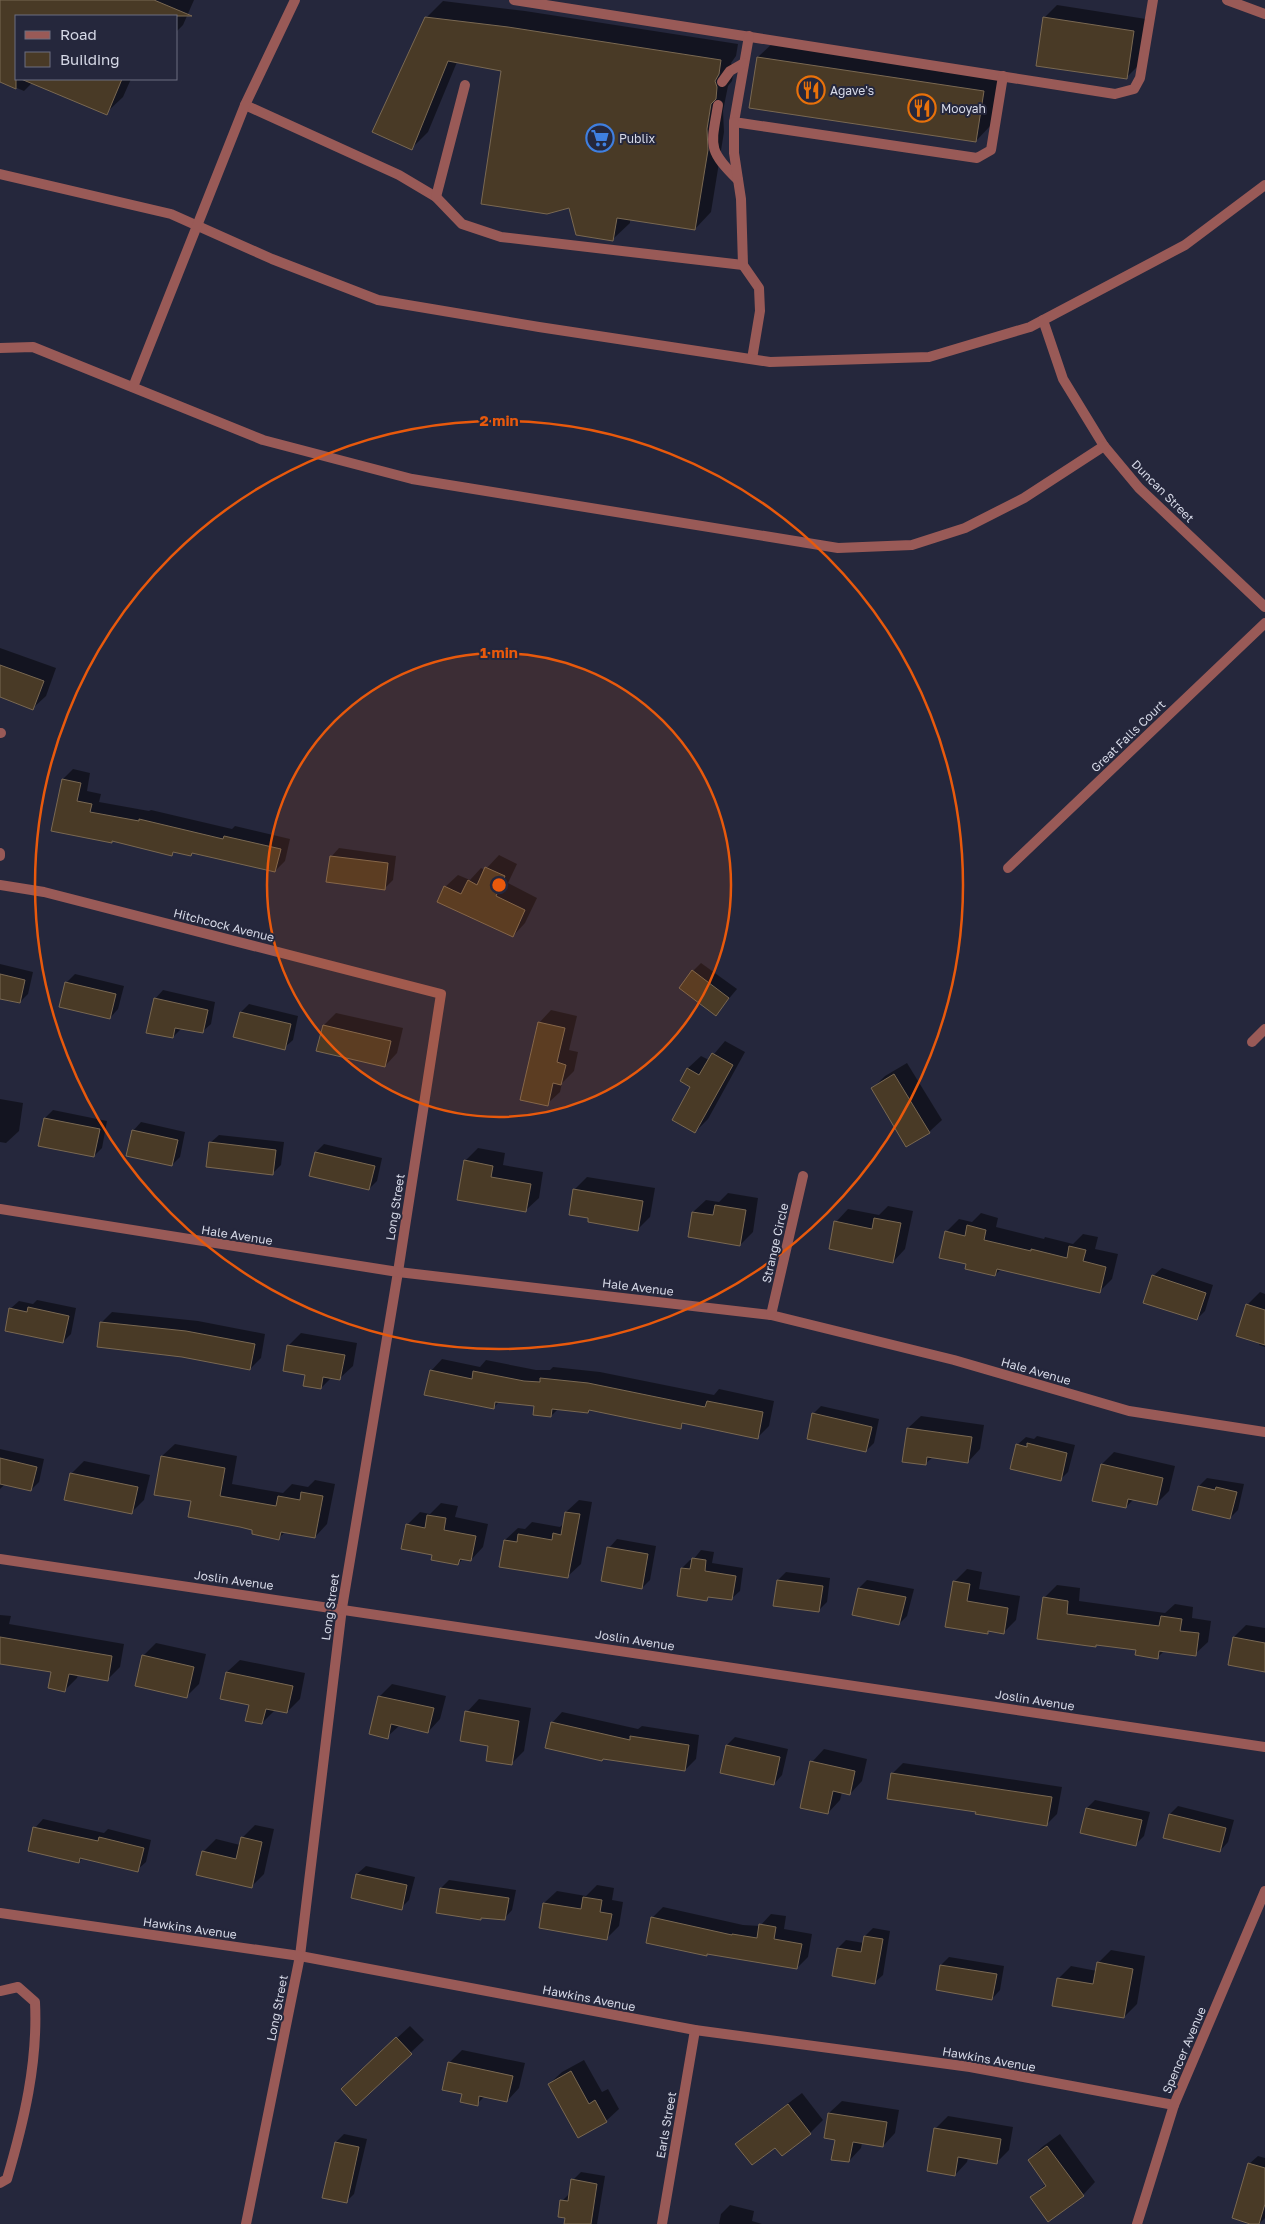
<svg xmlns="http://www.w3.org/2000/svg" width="1265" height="2224" font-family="'Golos Text',sans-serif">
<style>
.shadow{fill:#0007}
.building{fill:#493a26;stroke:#796852}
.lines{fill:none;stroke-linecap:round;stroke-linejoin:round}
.lane{stroke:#995a57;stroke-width:10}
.street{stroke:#995a57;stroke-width:10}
.ring{fill:none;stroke:#e8590c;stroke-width:2.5}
.labels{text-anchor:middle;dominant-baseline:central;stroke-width:4;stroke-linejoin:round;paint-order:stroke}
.poi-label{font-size:12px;fill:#d6d9e7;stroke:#25273c;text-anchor:start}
.street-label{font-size:12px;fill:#d6d9e7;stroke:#25273c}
.centre{fill:#e8590c;stroke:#25273c;stroke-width:2.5}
.ring-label{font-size:15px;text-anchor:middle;font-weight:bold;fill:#e8590c;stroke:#25273c;stroke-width:4;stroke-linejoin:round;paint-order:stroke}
</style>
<rect width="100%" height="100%" fill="#25273c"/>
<g class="shadow">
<polygon points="0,0 194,0 183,25 176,32 176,16 16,16 16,79 131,79 123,97 106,113 32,83 24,91 0,81"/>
<polygon points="443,1 525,11 738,44 736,56 731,63 734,69 732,81 728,86 723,111 724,132 711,212 695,229 630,219 630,223 613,239 570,207 503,70 457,62 428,132 411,149 426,18"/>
<polygon points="1057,5 1146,19 1139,65 1126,78 1044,18"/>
<polygon points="775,41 1000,74 992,124 976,141 758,57"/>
<polygon points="0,648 56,668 46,696 33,708 0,696"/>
<polygon points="73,769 90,773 87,791 101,794 99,802 149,811 151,810 232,829 235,826 290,839 285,861 275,871 193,852 191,855 175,851 172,854 113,840 53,830 63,779"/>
<polygon points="339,848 396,856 393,880 385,888 331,857"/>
<polygon points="499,855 517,864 508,883 537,898 525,923 513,936 445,887 458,875 470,880 481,868 485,870"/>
<polygon points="701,963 737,989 716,1014 693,971"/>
<polygon points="0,964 33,972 28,994 20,1002 0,998"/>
<polygon points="75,974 124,986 118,1009 110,1018 66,983"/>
<polygon points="163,990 215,1002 211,1024 202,1032 181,1029 173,1037 155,999"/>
<polygon points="249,1004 298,1016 293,1040 284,1048 241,1012"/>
<polygon points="551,1010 577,1016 569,1050 578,1052 574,1071 562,1083 560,1092 547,1104 539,1023"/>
<polygon points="336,1013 403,1028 397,1053 385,1066 324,1025"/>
<polygon points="725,1041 745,1052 708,1119 695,1132 692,1087 681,1081 688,1068 701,1056 709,1060"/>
<polygon points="907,1063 942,1120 929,1132 873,1088 885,1076"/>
<polygon points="0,1099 23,1103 19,1131 6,1143 0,1142"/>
<polygon points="53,1110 107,1121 102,1148 94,1156 45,1118"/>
<polygon points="141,1122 185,1132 180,1157 172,1165 133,1131"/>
<polygon points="219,1135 284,1142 281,1165 273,1173 210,1143"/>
<polygon points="324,1144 382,1158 377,1181 369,1189 316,1152"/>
<polygon points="478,1148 505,1153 503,1165 543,1172 539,1198 526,1210 465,1161"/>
<polygon points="587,1177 655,1188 650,1217 638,1229 590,1217 575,1189"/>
<polygon points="728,1193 758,1198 753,1232 740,1245 689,1236 693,1212 706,1200 719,1202"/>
<polygon points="888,1206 913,1211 905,1249 893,1262 836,1222 848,1209 879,1215"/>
<polygon points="981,1213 998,1218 996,1227 1044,1239 1045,1237 1073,1244 1083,1234 1098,1237 1095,1249 1118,1254 1112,1279 1099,1292 1001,1269 995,1275 968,1263 946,1232 959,1219 972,1222"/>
<polygon points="1162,1268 1213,1285 1205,1311 1197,1319 1153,1276"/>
<polygon points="1260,1292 1265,1294 1265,1347 1259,1345 1260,1342 1247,1305"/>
<polygon points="37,1300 76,1308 71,1334 63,1342 10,1309 19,1301 33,1304"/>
<polygon points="112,1312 198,1321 265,1334 261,1358 250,1369 101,1323"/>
<polygon points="301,1333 357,1343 353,1366 340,1378 332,1377 321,1388 307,1374 288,1346"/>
<polygon points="442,1359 480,1367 486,1360 536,1370 550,1370 553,1367 600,1372 714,1395 719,1389 774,1401 769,1426 757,1438 685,1422 680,1428 591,1409 588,1412 558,1409 551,1416 535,1405 500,1401 493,1408 431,1371"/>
<polygon points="821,1406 879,1419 874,1443 866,1451 813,1414"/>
<polygon points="921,1416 984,1425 980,1449 968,1462 933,1457 925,1464 908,1428"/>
<polygon points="1037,1436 1075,1445 1068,1472 1060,1480 1017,1445 1026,1437 1034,1439"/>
<polygon points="175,1444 237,1456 232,1484 283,1493 292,1484 308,1487 315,1480 335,1484 327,1524 315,1537 286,1531 279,1538 254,1529 193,1500 155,1494 162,1456"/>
<polygon points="0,1449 44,1459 39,1482 31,1490 5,1484 0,1489"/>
<polygon points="1114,1452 1175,1466 1169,1491 1156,1504 1134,1499 1126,1507 1102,1464"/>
<polygon points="84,1461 150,1475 144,1500 132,1512 71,1474"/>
<polygon points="1207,1478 1244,1484 1238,1510 1230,1518 1194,1509 1199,1486"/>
<polygon points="579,1500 592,1502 581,1564 568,1576 505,1540 518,1528 525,1529 532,1522 560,1527 564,1523 566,1512"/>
<polygon points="441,1503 458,1506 455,1517 488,1524 483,1547 471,1560 463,1559 458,1564 433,1554 407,1525 420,1512 430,1514"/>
<polygon points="617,1539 656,1546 650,1580 642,1588 609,1548"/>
<polygon points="701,1550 714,1552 712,1563 743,1568 740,1591 731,1599 710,1596 707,1599 682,1568 690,1560 693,1560"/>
<polygon points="967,1569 982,1572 979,1589 1020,1596 1016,1620 1004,1632 990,1630 987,1633 954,1582"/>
<polygon points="786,1572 830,1578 827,1602 819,1610 778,1580"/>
<polygon points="867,1580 914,1589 907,1616 899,1624 859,1588"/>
<polygon points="1057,1585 1080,1588 1079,1601 1165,1613 1175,1604 1193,1607 1192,1618 1211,1621 1208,1642 1195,1654 1165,1650 1158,1657 1137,1649 1098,1644 1096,1646 1044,1598"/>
<polygon points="0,1615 11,1616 9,1624 124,1644 120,1667 107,1680 78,1674 77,1678 65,1690 52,1671 0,1663"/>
<polygon points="1246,1625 1265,1628 1265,1671 1234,1637"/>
<polygon points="156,1643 206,1654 199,1684 187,1696 143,1656"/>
<polygon points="240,1660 305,1673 300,1699 287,1712 275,1710 262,1723 227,1672"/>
<polygon points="392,1684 446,1696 440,1719 428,1732 400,1725 387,1737 371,1733 380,1696"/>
<polygon points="479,1699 531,1708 524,1751 511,1764 490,1745 467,1712"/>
<polygon points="562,1712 638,1729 642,1726 699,1735 696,1759 685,1770 552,1723"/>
<polygon points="735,1737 788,1749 782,1775 774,1784 727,1745"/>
<polygon points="824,1749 867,1759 862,1781 850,1794 842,1792 840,1800 828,1813 812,1762"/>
<polygon points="903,1763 1062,1787 1057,1814 1046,1825 977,1811 892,1774"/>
<polygon points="1095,1800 1150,1812 1144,1836 1136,1844 1081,1832 1087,1808"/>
<polygon points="1178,1806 1234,1820 1228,1842 1220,1851 1170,1814"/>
<polygon points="43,1819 104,1833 108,1829 151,1840 146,1862 137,1870 83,1858 79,1862 35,1828"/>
<polygon points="255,1825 274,1829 264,1874 252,1886 203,1852 216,1839 240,1845 242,1838"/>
<polygon points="366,1866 415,1877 409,1900 401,1908 357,1874"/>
<polygon points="449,1880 516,1890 512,1910 504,1919 483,1917 481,1919 441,1888"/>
<polygon points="597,1885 614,1888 612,1900 623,1902 619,1926 607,1938 544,1903 557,1891 586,1896"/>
<polygon points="663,1907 743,1925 760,1926 771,1914 786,1916 784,1929 812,1934 808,1957 797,1968 709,1953 706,1955 652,1918"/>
<polygon points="873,1928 890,1931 883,1975 874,1983 838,1948 846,1940 864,1943 865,1936"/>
<polygon points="1111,1950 1145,1956 1137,2004 1124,2017 1058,1979 1071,1966 1097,1971 1098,1963"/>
<polygon points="949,1957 1004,1966 1000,1990 992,1999 941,1965"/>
<polygon points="410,2026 424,2040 356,2104 355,2077"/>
<polygon points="462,2050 525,2063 519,2088 507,2101 485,2096 477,2104 464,2093 449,2063"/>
<polygon points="584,2060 602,2092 608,2089 619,2109 606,2121 549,2084 562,2072"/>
<polygon points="802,2093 823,2120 810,2133 782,2154 776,2146 737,2144 750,2132"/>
<polygon points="842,2101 899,2110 895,2133 883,2146 862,2143 861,2148 849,2161 836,2139 829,2113"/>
<polygon points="948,2116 1013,2127 1009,2150 997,2162 968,2158 967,2162 955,2175 935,2129"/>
<polygon points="344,2134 367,2139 354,2194 346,2202 336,2142"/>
<polygon points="1060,2134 1095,2182 1083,2195 1032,2197 1046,2184 1029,2160 1042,2147"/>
<polygon points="1258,2156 1265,2158 1265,2218 1259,2224 1255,2224 1249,2164"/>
<polygon points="581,2172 605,2176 597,2224 565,2224 566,2217 562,2201 571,2192 573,2180"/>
<polygon points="730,2205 754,2211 752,2221 762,2224 719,2224 721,2214"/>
</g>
<g class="building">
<polygon points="0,0 154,0 192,16 16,16 16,89 0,82"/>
<polygon points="425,17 508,27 721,60 719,74 715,81 717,87 716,99 711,104 707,129 708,150 695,230 617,218 613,241 576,235 569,208 547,214 481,204 501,71 448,61 412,150 372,132"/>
<polygon points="1043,17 1134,31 1127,79 1036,66"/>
<polygon points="757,57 984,91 976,142 749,108"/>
<polygon points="21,79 122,79 107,115"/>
<polygon points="0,665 44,681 33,710 0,697"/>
<polygon points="62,779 81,783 77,801 92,804 90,812 139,821 139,819 223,839 224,836 281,849 275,872 192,853 191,856 173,852 172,856 112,841 112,843 51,831"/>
<polygon points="330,856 388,863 385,890 326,882"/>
<polygon points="485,867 505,876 496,896 525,910 513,937 437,902 444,886 461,894 468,880 477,885"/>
<polygon points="692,970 729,998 716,1016 679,988"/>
<polygon points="0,974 25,980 20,1003 0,999"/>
<polygon points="65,982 116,994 110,1019 59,1007"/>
<polygon points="154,998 208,1010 203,1033 175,1028 173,1038 146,1033"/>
<polygon points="240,1012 291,1024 285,1050 233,1037"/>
<polygon points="538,1022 565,1028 557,1062 566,1065 561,1085 553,1083 548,1106 520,1100"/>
<polygon points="323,1025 391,1041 385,1067 316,1051"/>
<polygon points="712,1053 733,1065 695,1133 672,1120 690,1087 680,1081 687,1068 699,1075"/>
<polygon points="894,1074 930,1133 906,1147 871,1088"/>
<polygon points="44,1118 100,1129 94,1157 38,1146"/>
<polygon points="132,1130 178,1140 172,1166 126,1156"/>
<polygon points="209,1142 276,1150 273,1175 206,1167"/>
<polygon points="315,1152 375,1166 369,1190 309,1176"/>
<polygon points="464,1160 493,1166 491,1177 531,1184 526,1212 457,1200"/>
<polygon points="573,1189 643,1201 638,1231 588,1222 588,1218 569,1215"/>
<polygon points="715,1205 746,1210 740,1246 688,1237 692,1212 713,1215"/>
<polygon points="874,1218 901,1223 893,1263 829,1249 834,1221 872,1229"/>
<polygon points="967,1225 986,1230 984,1240 1031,1251 1031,1249 1067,1258 1069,1246 1086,1250 1083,1261 1106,1267 1100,1293 997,1269 995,1276 965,1269 966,1264 939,1258 945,1231 965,1236"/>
<polygon points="1152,1275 1206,1293 1197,1320 1143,1303"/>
<polygon points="1246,1304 1265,1310 1265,1345 1236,1336"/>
<polygon points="28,1307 69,1316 63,1343 5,1331 9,1308 27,1312"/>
<polygon points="100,1322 186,1331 255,1344 250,1370 182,1357 97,1347"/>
<polygon points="287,1345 345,1355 340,1380 323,1377 321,1389 303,1386 305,1375 283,1371"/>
<polygon points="430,1370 472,1379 473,1371 524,1381 540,1382 540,1378 588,1383 705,1407 707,1401 763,1412 758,1439 682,1423 681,1429 589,1410 588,1413 552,1409 551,1417 533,1415 534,1406 495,1402 494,1409 424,1395"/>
<polygon points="812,1413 872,1427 866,1452 807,1439"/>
<polygon points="907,1428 972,1437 968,1463 927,1457 926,1465 902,1462"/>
<polygon points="1027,1443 1067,1453 1061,1481 1010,1469 1016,1444 1027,1447"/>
<polygon points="161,1456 225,1468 220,1496 276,1506 278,1496 300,1500 301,1492 323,1496 315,1538 281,1532 279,1540 252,1534 252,1530 240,1527 188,1517 191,1501 154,1495"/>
<polygon points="0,1458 37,1467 31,1491 0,1484"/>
<polygon points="1101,1464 1163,1478 1157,1505 1128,1499 1126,1508 1092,1501"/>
<polygon points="70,1473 138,1487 132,1514 64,1500"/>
<polygon points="1198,1486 1215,1490 1216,1487 1237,1492 1230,1519 1192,1510"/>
<polygon points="565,1512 580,1514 568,1578 499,1567 504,1540 517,1542 518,1534 552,1540 553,1533 561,1535"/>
<polygon points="427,1515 446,1518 444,1530 476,1536 471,1561 460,1559 458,1565 431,1560 432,1555 401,1549 406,1524 425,1528"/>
<polygon points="607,1547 648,1554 642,1589 601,1581"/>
<polygon points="692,1558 706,1560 705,1571 736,1576 732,1600 708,1597 707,1601 677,1596 681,1568 690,1569"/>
<polygon points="777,1580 823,1586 819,1612 773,1606"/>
<polygon points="953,1581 970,1584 967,1601 1008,1608 1004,1634 988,1631 988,1634 945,1627"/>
<polygon points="858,1588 906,1597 899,1625 852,1615"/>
<polygon points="1043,1597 1068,1601 1067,1614 1159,1626 1161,1616 1182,1619 1180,1631 1199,1633 1196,1656 1159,1651 1158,1659 1135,1655 1136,1650 1096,1645 1096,1647 1037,1639"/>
<polygon points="0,1637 112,1656 108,1681 69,1674 65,1692 48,1688 51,1672 0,1664"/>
<polygon points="1233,1637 1265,1643 1265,1672 1228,1665"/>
<polygon points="142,1655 194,1667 187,1698 135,1686"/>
<polygon points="226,1672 293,1686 287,1713 266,1709 262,1724 245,1721 249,1705 220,1699"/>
<polygon points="378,1696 434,1708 428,1733 391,1724 388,1739 369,1734"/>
<polygon points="465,1711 519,1721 512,1765 486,1761 488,1746 460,1741"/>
<polygon points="551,1722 630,1740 630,1736 689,1745 685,1771 603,1759 602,1761 545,1748"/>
<polygon points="726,1745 780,1757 774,1785 720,1773"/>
<polygon points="810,1761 855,1771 850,1795 833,1791 828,1814 800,1808"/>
<polygon points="891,1773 1052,1797 1047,1826 975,1814 976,1812 887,1799"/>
<polygon points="1086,1808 1142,1820 1136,1846 1080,1833"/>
<polygon points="1169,1814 1226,1828 1220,1852 1163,1838"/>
<polygon points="33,1827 98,1841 99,1837 144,1848 138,1872 80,1858 79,1863 28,1851"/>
<polygon points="241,1837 262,1842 252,1888 196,1875 202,1851 236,1859"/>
<polygon points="356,1874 407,1885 402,1910 351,1898"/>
<polygon points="440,1888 509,1898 505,1920 481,1918 481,1920 436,1913"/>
<polygon points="583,1897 602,1900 600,1912 612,1914 607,1940 539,1928 543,1903 581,1909"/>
<polygon points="651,1917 732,1935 732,1934 757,1938 759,1924 776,1927 774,1939 802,1944 797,1969 707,1954 707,1956 646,1943"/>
<polygon points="864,1936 883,1939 875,1984 832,1976 837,1948 861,1952"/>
<polygon points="1097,1962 1133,1969 1124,2018 1052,2006 1057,1978 1093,1984"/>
<polygon points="940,1965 997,1974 992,2000 936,1990"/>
<polygon points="396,2037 412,2054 356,2106 341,2089"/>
<polygon points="448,2062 513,2076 507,2102 479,2096 478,2106 460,2102 462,2094 442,2090"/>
<polygon points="571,2071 589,2104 595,2100 607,2122 578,2138 548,2084"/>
<polygon points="788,2104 811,2134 782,2156 775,2148 752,2165 735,2144"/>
<polygon points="828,2113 887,2122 883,2147 853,2142 849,2162 831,2160 835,2140 824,2138"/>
<polygon points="934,2128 1001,2139 997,2164 958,2157 955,2176 927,2171"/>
<polygon points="335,2142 359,2147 347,2203 322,2198"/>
<polygon points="1047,2146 1084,2196 1048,2222 1030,2197 1046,2186 1028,2160"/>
<polygon points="1248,2163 1265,2168 1265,2204 1259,2224 1250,2224 1232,2218"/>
<polygon points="571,2179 597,2184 591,2224 564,2224 565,2218 558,2217 560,2200 568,2201"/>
</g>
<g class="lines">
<g class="lane">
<polyline points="514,0 1115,94 1134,89 1140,78 1153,0"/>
<polyline points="749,36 734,122 977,158 991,150 1003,76"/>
<polyline points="722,82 730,71 744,63"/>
<polyline points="245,105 399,175 436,197 462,224 501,237 743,265"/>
<path d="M718 105C711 147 707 149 738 180"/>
<polyline points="734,122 734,153 741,199 743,265 759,288 760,311 752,359"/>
<polyline points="436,197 465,85"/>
<polyline points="0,733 1,733"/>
<polyline points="0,853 0,856"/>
<path d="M0 1991 18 1987 35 2002C38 2063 24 2121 7 2179L0 2183"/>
</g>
<g class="street">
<polyline points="1227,0 1265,14"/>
<polyline points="0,174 171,214 272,259 378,300 539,327 770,362 929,357 1030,327 1185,245 1265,185"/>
<polyline points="1043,320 1063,379 1104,446 1139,488 1265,607"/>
<polyline points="0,348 33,347 263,440 412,479 838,548 912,545 965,528 1024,498 1104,446"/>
<polyline points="133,387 245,105 295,0"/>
<polyline points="1008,868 1265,623"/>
<polyline points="0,885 44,892 441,994 398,1272 342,1608 300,1956 246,2224"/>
<polyline points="1252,1042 1265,1029"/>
<polyline points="0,1209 398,1272 771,1315 954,1360 1129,1411 1265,1432"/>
<polyline points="771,1315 803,1176"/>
<polyline points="0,1559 1265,1747"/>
<polyline points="0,1913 300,1956 695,2030 970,2067 1174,2105"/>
<polyline points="662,2224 695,2030"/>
<polyline points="1137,2224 1174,2105 1265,1891"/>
</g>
</g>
<circle cx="499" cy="885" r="232" fill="#e8590c" fill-opacity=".12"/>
<g class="ring">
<circle cx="499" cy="885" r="232"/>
<circle cx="499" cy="885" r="464"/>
</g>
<defs>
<g id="restaurant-ring" transform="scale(1.4375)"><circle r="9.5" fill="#25273c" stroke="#e8710a" stroke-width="1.5"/><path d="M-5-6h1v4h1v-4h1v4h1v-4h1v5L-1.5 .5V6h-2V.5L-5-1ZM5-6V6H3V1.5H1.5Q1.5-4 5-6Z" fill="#e8710a"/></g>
<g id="supermarket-ring" transform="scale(1.4375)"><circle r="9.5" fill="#25273c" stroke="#3f7fe0" stroke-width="1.5"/><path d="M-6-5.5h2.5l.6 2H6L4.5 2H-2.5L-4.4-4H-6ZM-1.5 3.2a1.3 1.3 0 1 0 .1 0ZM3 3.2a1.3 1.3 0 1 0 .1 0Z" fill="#3f7fe0"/></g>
</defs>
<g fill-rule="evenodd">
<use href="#restaurant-ring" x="811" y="90"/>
<use href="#restaurant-ring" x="922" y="108"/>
<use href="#supermarket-ring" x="600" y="138"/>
</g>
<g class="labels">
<g class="poi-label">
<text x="830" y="90">Agave's</text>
<text x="941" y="108">Mooyah</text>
<text x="619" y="138">Publix</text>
</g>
<g class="street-label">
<text transform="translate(1163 491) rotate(45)">Duncan Street</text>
<text transform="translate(1128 736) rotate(-44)">Great Falls Court</text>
<text transform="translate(224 925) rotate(14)">Hitchcock Avenue</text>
<text transform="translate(395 1207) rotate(-81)">Long Street</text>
<text transform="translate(237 1235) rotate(9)">Hale Avenue</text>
<text transform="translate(775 1243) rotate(-77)">Strange Circle</text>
<text transform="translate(638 1287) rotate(7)">Hale Avenue</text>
<text transform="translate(1036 1371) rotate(16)">Hale Avenue</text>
<text transform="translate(234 1580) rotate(8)">Joslin Avenue</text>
<text transform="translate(330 1607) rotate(-82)">Long Street</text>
<text transform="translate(635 1640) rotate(9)">Joslin Avenue</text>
<text transform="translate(1035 1700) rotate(9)">Joslin Avenue</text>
<text transform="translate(190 1928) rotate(8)">Hawkins Avenue</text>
<text transform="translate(589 1998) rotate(11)">Hawkins Avenue</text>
<text transform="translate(277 2008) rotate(-79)">Long Street</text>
<text transform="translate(1184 2050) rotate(-67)">Spencer Avenue</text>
<text transform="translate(989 2059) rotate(10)">Hawkins Avenue</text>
<text transform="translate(666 2125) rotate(-80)">Earls Street</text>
</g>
</g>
<circle cx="499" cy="885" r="8" class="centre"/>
<g class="ring-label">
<text x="499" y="426">2 min</text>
<text x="499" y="658">1 min</text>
</g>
<rect x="15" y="15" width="162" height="65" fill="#25273c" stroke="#6c6e80"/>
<rect x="25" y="31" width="25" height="8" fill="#995a57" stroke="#6c6e80"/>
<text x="60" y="40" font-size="15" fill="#d6d9e7">Road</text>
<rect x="25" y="52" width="25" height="15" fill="#493a26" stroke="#6c6e80"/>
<text x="60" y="65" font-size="15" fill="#d6d9e7">Building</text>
</svg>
